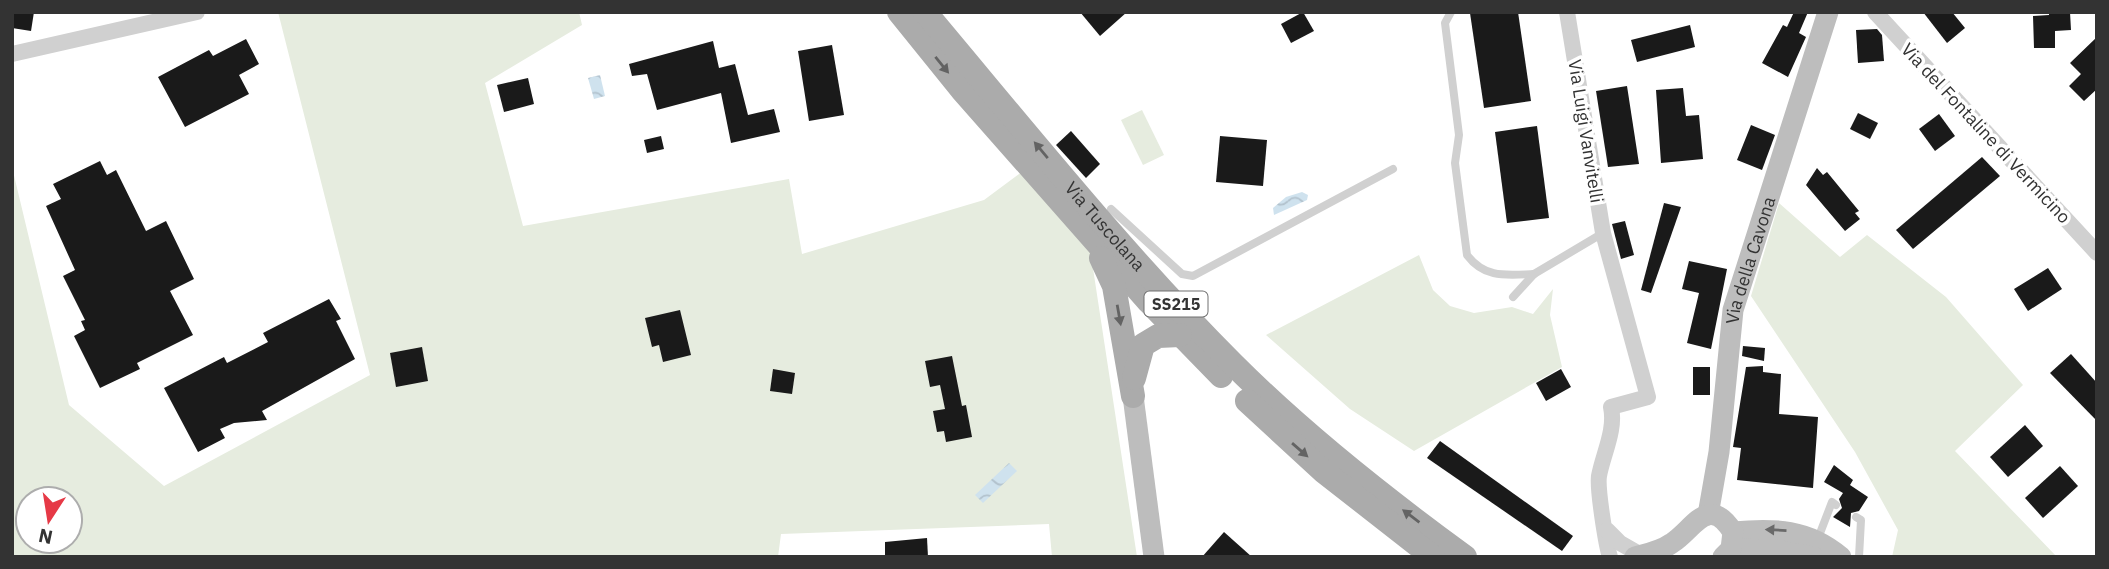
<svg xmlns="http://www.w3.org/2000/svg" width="2109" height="569" font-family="'IBM Plex Sans',sans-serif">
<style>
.grass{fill:#e6ecdf;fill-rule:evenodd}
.water{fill:url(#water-waves)}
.building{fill:#1a1a1a}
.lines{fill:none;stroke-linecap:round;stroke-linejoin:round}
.lane{stroke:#d0d0d0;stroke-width:8}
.street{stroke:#d0d0d0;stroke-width:16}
.secondary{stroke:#bdbdbd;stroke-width:21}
.primary{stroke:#ababab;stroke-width:24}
.oneway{fill:#636363}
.oneway2{fill:#6a6a6a}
.labels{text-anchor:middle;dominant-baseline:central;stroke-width:7;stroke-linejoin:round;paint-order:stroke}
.shield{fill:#fff;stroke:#707070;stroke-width:2}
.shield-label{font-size:16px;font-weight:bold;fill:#333}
.street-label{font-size:18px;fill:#333;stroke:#fff}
</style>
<defs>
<pattern id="water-waves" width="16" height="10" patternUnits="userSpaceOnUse" patternTransform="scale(1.75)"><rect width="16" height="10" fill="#cfe2ee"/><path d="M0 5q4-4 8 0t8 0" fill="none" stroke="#b2c2cd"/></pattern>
</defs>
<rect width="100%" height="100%" fill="#fff"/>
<g class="grass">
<path d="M278 12H579L582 25 485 83 523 226 789 179 802 254 984 200 1030 166 1087 229 1137 557H1052L1049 524 781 534 778 557H12V167L69 405 164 486 370 375ZM28 499H70V541H28Z"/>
<polygon points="1142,110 1164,155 1143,165 1121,120"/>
<polygon points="1779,203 1840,257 1867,235 1946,297 2023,385 1955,451 2057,557 1892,557 1898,530 1855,452 1751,296"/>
<polygon points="1419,255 1433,290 1450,306 1474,313 1512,307 1533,314 1553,289 1550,315 1562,367 1414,451 1350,409 1266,335"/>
</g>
<g class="water">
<polygon points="600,75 605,96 594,99 588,78"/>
<polygon points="1302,192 1308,195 1307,200 1274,215 1273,208 1286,197"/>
<polygon points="1009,463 1017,471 983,503 975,495"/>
</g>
<g class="building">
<polygon points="12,12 34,12 31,31 12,28"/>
<polygon points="1080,12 1127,12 1100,36"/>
<polygon points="1303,12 1314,31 1291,43 1281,24"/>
<polygon points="1518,12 1531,101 1484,108 1470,13"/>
<polygon points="1794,12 1808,12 1799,33 1806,37 1788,77 1762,63 1783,25 1787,27"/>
<polygon points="1923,12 1952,12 1965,28 1947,43"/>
<polygon points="2049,12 2070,12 2071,30 2055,31 2055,48 2034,48 2033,16 2049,15"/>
<polygon points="1690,25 1695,47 1637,62 1631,40"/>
<polygon points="1877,29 1882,35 1884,61 1858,63 1856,30"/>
<polygon points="2097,37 2097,89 2084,101 2069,86 2081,74 2070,63"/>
<polygon points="246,39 259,64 239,75 249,94 185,127 158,77 209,50 213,56"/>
<polygon points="713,41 719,68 735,64 748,115 774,109 780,132 731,143 721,93 657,110 647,74 632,76 629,64"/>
<polygon points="832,45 844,115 809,121 798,51"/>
<polygon points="528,78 534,104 504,112 497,85"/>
<polygon points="1627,86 1639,164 1608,167 1596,91"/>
<polygon points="1683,88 1686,116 1699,115 1703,159 1661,163 1656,90"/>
<polygon points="1858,113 1878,123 1870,139 1850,129"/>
<polygon points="1939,114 1955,136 1935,151 1919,129"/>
<polygon points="1751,125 1775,135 1762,170 1737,160"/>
<polygon points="1537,126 1549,218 1507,223 1495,132"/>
<polygon points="1071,131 1100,164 1086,178 1056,145"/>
<polygon points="661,136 664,149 647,153 644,140"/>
<polygon points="1220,136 1267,140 1263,186 1216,182"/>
<polygon points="1982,157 2000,176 1913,249 1896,230"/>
<polygon points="100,161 107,175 116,170 146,231 166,221 194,279 170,291 193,335 137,363 140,369 100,388 74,336 85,330 81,321 85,320 63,276 75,270 46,206 61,199 53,184"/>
<polygon points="1817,168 1823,175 1827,172 1859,211 1855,213 1860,219 1845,231 1806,185"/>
<polygon points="1664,203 1681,207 1651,293 1641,290"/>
<polygon points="1625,221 1634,255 1621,259 1612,224"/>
<polygon points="1689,261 1727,269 1711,349 1687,343 1699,293 1682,289"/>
<polygon points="2048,268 2062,289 2028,311 2014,289"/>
<polygon points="329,299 341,319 336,321 355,359 262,411 267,420 234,423 220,429 225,438 198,452 164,388 224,357 227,363 268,342 263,333"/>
<polygon points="680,310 691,355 663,362 659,345 652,347 645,318"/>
<polygon points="1743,346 1765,348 1764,361 1742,356"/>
<polygon points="422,347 428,381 396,387 390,353"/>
<polygon points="2071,354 2097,383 2097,421 2050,373"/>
<polygon points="952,356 962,406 966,405 972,437 946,442 944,431 937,432 933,411 945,409 940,385 930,387 925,361"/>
<polygon points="1763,366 1763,372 1781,374 1779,414 1818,417 1813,488 1737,480 1741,448 1733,447 1746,367"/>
<rect x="1693" y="367" width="17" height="28"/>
<polygon points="773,369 795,373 792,394 770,391"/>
<polygon points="1561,369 1571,387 1546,401 1536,383"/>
<polygon points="2025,425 2043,446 2008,477 1990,457"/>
<polygon points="1440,441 1573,536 1562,551 1427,458"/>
<polygon points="1834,465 1853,480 1850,485 1868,497 1859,511 1851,513 1850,527 1833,517 1842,508 1839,499 1843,493 1824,482"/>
<polygon points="2060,466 2078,486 2043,518 2025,498"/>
<polygon points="1224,532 1252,557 1202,557"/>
<polygon points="927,538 928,557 885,557 885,542"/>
</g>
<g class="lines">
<g class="lane">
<path d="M1451 12 1445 23 1459 135 1455 163 1467 255C1485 279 1507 275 1534 274"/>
<polyline points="1111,209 1182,274 1193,276 1393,169"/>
<polyline points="1513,297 1534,274 1603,233"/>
<polyline points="1856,517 1861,520 1859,557"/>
<polyline points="1817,541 1832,502 1836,505"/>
</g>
<g class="street">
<path d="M1567 12 1603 233 1648 397 1611 407C1616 430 1603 454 1599 476 1597 488 1606 545 1610 557"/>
<polyline points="1875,12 2097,253"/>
<polyline points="12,54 197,12"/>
<polyline points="1607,530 1620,543 1641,555"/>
</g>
<g class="secondary">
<polyline points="1133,396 1154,557"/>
<path id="s1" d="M1708 515 1719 452 1733 310 1828 12"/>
<path d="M1733 532C1774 528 1808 529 1841 557"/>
<polyline points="1731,549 1776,550 1814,557"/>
<path d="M1635 557C1647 554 1661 551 1672 543 1694 529 1708 493 1733 532L1731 549 1723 557"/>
</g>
<g class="primary">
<polyline points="899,12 962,90 1149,302 1221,376"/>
<path id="s2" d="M925 12C1025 131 1123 254 1233 364 1304 435 1384 498 1465 557"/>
<polyline points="1101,258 1114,286 1133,396"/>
<polyline points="1134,378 1143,345 1158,336 1180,335"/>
<polyline points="1247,401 1323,471 1433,557"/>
</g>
</g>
<defs><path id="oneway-solid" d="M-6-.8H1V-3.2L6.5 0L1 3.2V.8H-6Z" transform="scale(1.75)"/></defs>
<g class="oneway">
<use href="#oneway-solid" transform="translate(942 65) rotate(51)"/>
<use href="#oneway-solid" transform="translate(1041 150) rotate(-130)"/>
<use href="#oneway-solid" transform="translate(1119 315) rotate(80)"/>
<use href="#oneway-solid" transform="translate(1300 450) rotate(41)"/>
<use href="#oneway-solid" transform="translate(1411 516) rotate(-143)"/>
</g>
<use class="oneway2" href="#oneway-solid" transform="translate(1776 530) rotate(-177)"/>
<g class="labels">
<rect class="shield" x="1144.5" y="291.5" width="63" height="25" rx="5"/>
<g class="shield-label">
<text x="1176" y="304">SS215</text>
</g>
<g class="street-label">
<text transform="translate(1586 131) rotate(81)">Via Luigi Vanvitelli</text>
<text transform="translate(1986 133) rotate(47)">Via del Fontaline di Vermicino</text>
<text stroke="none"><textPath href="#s2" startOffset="280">Via Tuscolana</textPath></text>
<text stroke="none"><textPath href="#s1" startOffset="259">Via della Cavona</textPath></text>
</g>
</g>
<rect width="2109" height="569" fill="none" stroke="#333333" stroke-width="28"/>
<g transform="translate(49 520) rotate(192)"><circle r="33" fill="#ffffff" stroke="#adadad" stroke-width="2"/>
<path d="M0-5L12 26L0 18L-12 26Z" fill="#e63946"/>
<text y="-10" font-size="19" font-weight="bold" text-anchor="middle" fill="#333333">N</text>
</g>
</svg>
